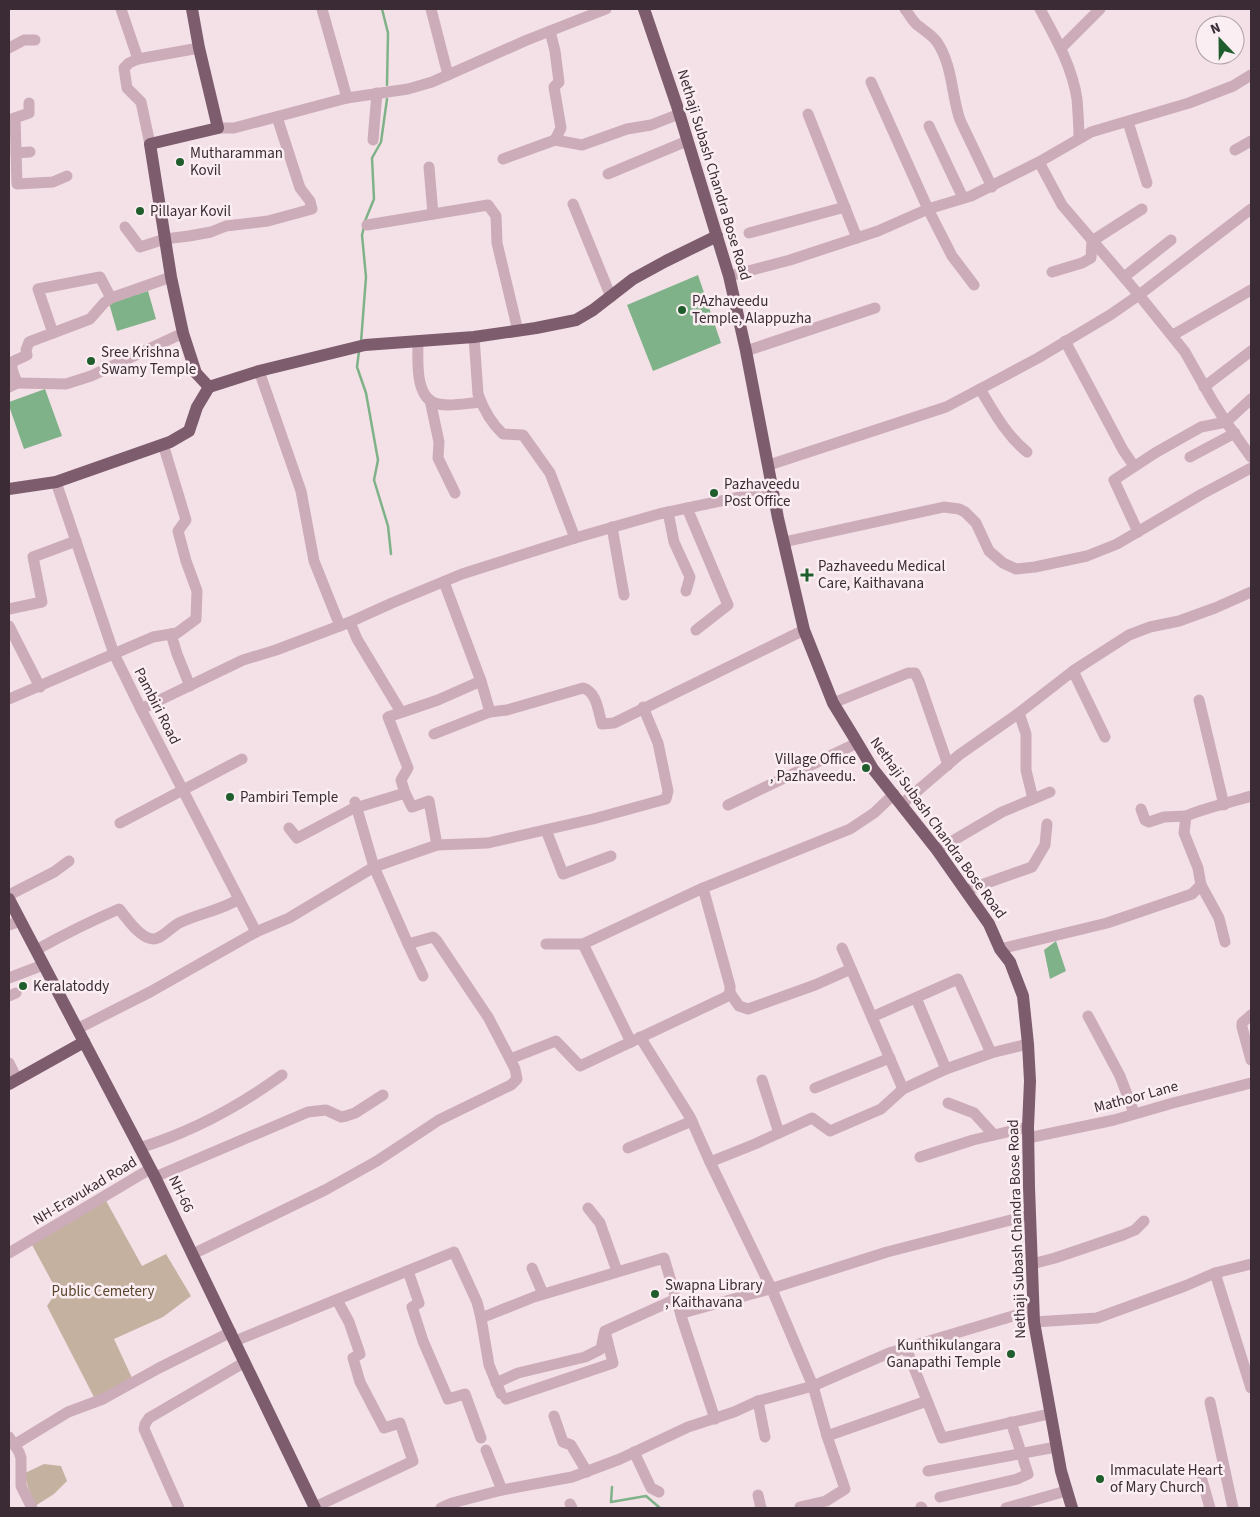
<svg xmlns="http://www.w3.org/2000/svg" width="1260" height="1517" font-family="'Source Sans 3',sans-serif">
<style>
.green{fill:#c4b1a0}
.water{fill:#7fb288}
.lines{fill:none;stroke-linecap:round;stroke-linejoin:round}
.stream{stroke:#7fb288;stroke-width:2.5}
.minor{stroke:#cdacb9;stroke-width:11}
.major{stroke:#7d5c6d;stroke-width:12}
.poi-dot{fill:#1f5e2c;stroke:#fbeef2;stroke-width:2}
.labels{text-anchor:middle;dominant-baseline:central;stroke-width:5;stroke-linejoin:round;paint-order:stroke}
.poi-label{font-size:15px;fill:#3b2b34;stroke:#fbeef2;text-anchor:start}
.street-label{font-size:15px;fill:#3b2b34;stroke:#fbeef2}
.park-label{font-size:15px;fill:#5a442e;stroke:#fbeef2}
</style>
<rect width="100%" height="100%" fill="#f4e1e7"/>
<g class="green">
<polygon points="105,1199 142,1266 166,1254 191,1296 163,1317 114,1339 133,1380 95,1399 47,1306 57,1291 31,1243"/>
<polygon points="44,1464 61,1466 67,1481 54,1494 35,1506 27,1484 25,1473"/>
</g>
<g class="water">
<polygon points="698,275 721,343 653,371 627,305"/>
<polygon points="148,291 156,319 117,331 109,303"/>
<polygon points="45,389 62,436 24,449 9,406 9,402"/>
<polygon points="1056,941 1066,971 1050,979 1044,950"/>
</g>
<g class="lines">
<g class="stream">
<polyline points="382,9 388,33 387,85"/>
<polyline points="365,221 374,199 372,158 381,142 387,99"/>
<polyline points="361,342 366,277 362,235 364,227"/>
<polyline points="359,351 357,367 366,393 378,460 374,480 388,526 391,554"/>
<polyline points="612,1487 611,1502 646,1496 660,1508"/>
</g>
<g class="minor">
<polyline points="121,9 138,59 129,63 124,68 127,88 141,102 150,144"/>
<polyline points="322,9 347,98"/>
<polyline points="431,9 448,75"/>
<path d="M905 9C910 15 913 23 920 27 926 32 932 35 937 42 953 66 951 94 960 120L992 187"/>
<path d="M1040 9C1055 37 1072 66 1077 99 1078 112 1079 125 1079 138"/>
<polyline points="550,31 555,51 559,82 554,87 561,128 555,140"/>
<polyline points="9,48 24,40 35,40"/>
<polyline points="1061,48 1100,9"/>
<polyline points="138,59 199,48"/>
<polyline points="871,82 928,209 952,256 974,285"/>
<polyline points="808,114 857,238"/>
<polyline points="15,118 17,184 53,182 67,176"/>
<polyline points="9,120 29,113 29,103"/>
<polyline points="1128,122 1147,183"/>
<polyline points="929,126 963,198"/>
<polyline points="218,128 234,128 347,98 408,89 432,82 527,40 606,9"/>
<polyline points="373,140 377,93"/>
<polyline points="1235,150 1251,141"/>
<polyline points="16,153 30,152"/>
<polyline points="503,159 555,140 582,145 627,129 651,125 679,114"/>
<polyline points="1039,162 1062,205 1139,295 1185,352 1212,400 1226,422 1251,457"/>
<polyline points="429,167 433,214"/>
<polyline points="608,174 687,141"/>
<polyline points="573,204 611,297"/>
<polyline points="367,225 488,205 496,216 497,243 518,331"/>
<polyline points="125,227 140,247 165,239 189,236 211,232 226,226 268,221 312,209 310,201 300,188 277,117"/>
<polyline points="749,233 845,207"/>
<polyline points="1052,272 1082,263 1091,258 1092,241 1142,209"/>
<polyline points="729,276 790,260 878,231 928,209 971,196 1039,162 1091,132 1189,103 1233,86 1251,75"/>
<polyline points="1124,277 1171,240"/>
<polyline points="53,333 38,289 100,277 111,298"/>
<polyline points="1173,335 1251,290"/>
<path d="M474 337 478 394C483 408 491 423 503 434L523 435 550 473 575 538"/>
<path d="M418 341C418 359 414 399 438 404 451 407 467 403 481 402"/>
<polyline points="1065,341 1123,450 1134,466"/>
<polyline points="746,351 875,308"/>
<polyline points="259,371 301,491 314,561 340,626"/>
<polyline points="17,383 66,384 91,376 183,333"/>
<polyline points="9,387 17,383 12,369 12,362 27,355 26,350 29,342 90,319 104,303 111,298 171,277"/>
<polyline points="1204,387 1251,351"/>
<path d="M980 389C994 412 1006 435 1027 452"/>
<polyline points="430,400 439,442 438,458 455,493"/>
<polyline points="1190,457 1235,433"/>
<polyline points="769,465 946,407 980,389 1038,358 1110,315 1139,295 1251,209"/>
<polyline points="56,482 114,654 141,709 256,932"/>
<polyline points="687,508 728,605 696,630"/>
<polyline points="668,512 674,542 690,577 686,591"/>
<polyline points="612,527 624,595"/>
<polyline points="1138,532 1114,480 1155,453 1201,427 1226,422 1251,399"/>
<polyline points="784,542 944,507 959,509 965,512 976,523 989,551 1003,563 1016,569 1035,567 1087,556 1117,544 1202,494 1251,468"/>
<polyline points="9,609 42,602 33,557 76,541"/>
<polyline points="350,622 357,639 401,712"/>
<polyline points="9,626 40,687"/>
<polyline points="171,634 177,654 190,686"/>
<polyline points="1073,671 1105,737"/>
<polyline points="481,681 490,712"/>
<polyline points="9,699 153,637 177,633 196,619 197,591 186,561 178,531 186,520 163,444"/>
<polyline points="1199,700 1224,805"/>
<polyline points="833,703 908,673 915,673 919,681 948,765"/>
<polyline points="141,709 243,660 276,650 350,622 392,603 462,574 575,538 659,514 773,490"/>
<polyline points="1019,713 1026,734 1026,770 1033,799"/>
<path d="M434 734 490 712 507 710 583 688C597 692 598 711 602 724L614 723 804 630"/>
<polyline points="405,793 412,807 429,801 437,845"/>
<polyline points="355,802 374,867 408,944 433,937 437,941 488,1017 510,1059"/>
<polyline points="902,804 959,755 1019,713 1073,671 1129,635 1150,627 1179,621 1215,608 1251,592"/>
<polyline points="728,805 857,743"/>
<polyline points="1141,809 1145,820 1149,822 1164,817 1186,816"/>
<polyline points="120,823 242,759"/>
<polyline points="289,828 297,838 352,809 405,793 401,780 408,768 388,717 438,700 481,681 444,582"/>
<polyline points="546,830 563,874 611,856"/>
<polyline points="937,850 1002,812 1050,792"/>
<polyline points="1201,885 1219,918 1225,942"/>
<polyline points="967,890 1032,867 1045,845 1047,824"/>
<polyline points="9,895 54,872 69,861"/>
<polyline points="9,925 20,921"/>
<polyline points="408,944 423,976"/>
<polyline points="546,944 583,944 703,888"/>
<polyline points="583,944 631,1042"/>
<polyline points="842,948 903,1089"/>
<path d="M1000 949 1107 923 1192 894 1201 885 1198 868 1184 833 1186 816C1207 807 1229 803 1251 796"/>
<path d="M36 950C63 935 91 921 119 909 127 918 139 938 153 939 162 939 171 927 179 923 199 913 220 911 239 899"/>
<polyline points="9,978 43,965"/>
<polyline points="730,993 739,1006 748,1009 815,985 851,969"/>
<polyline points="9,996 16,993"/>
<polyline points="916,998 946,1069"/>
<polyline points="1251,1015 1242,1023 1242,1027 1251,1060"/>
<polyline points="1088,1016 1120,1076 1134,1113"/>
<polyline points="872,1017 958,979 991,1053"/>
<polyline points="77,1029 150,992 256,932 289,918 374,867 437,845 488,843 593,819 666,799 668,791 658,743 643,707"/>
<polyline points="640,1037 690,1117 710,1162"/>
<polyline points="1028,1044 991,1053 946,1069 903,1089 881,1109 830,1131 812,1118 755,1144 710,1162 773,1292 813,1386 889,1353 1033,1310"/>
<polyline points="9,1063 17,1079"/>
<polyline points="762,1080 779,1133"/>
<polyline points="815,1088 890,1058"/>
<polyline points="948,1103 974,1113 994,1135"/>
<polyline points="1028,1138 1114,1120 1173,1103 1251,1083"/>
<path d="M139 1148C192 1132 238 1107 282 1075"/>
<polyline points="628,1148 692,1121"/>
<polyline points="920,1157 973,1140 1028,1127"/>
<polyline points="155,1177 308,1112 326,1110 341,1117 346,1116 355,1113 383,1095"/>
<polyline points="588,1208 600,1223 617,1271"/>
<polyline points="9,1253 150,1169"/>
<polyline points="193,1254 325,1190 377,1161 439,1120 511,1085 517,1079 515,1069 510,1059 556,1041 580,1066 726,997 730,993 730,986 703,888 850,829 874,813 894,794"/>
<polyline points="1032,1264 1055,1258 1123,1235 1135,1230 1144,1221"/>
<polyline points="532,1268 543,1294"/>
<polyline points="408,1271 419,1303 412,1307 423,1341 448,1399 465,1394 481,1438"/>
<polyline points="1215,1273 1251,1388"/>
<polyline points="481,1318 489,1365 501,1394"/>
<polyline points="1034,1322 1097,1318 1185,1286 1215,1273 1251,1264"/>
<polyline points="235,1341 454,1252 477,1302 481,1318 534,1297 664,1258 681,1315"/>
<polyline points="906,1348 942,1438 1049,1414"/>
<polyline points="496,1383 518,1373 585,1357 601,1349 604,1334"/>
<polyline points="506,1399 613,1363 605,1331 676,1299"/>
<polyline points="758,1401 765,1437"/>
<polyline points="1210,1402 1233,1508"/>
<polyline points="554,1416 563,1442 571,1445 587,1472"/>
<polyline points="715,1419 682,1319 681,1315 686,1312 770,1289 887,1252 1030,1215"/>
<polyline points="827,1436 927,1401"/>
<polyline points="9,1437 19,1452 21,1458 21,1486 32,1508"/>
<polyline points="14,1445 68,1412 103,1399 159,1368 231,1332"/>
<polyline points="486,1450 502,1490"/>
<polyline points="634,1452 651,1488 659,1492"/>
<polyline points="928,1471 1056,1447"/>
<polyline points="1202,1480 1210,1508"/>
<polyline points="758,1495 761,1508"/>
<polyline points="940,1497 1017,1479 1028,1474 1011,1422"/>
<polyline points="570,1504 572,1508"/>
<polyline points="315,1507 413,1461 400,1423 384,1428 360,1382 353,1358 360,1354 349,1322 337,1300"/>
<polyline points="921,1507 922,1508"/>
<polyline points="179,1508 144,1429 145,1424 149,1418 245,1362"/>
<polyline points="441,1508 452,1503 502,1490 572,1477 620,1459 688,1427 734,1412 758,1401 813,1386 827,1436 845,1489 826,1501 800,1507"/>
<polyline points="1006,1508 1066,1491"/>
</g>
<g class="major">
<polyline points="192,9 199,48 218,128 150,144 171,277 183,333 196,373 209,387"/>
<polyline points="644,9 677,106 729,276 746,351 778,518 804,630 833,703 852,734 873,769 937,850 989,924 1000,949 1010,962 1023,996 1028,1044 1030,1081 1028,1127 1029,1187 1034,1322 1061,1471 1072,1508"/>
<polyline points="209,387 259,371 365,345 474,337 536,328 576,320 593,310 633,279 666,261 717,236"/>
<polyline points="9,489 56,482 170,442 189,431 197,407 209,387"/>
<polyline points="9,899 155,1177 315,1508"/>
<polyline points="9,1084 84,1042"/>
</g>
</g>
<g class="poi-dot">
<circle cx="180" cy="162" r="5"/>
<circle cx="140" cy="211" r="5"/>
<circle cx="682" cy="310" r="5"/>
<circle cx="91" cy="361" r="5"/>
<circle cx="714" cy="493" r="5"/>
<path d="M804.5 567.5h5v5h5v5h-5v5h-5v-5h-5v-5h5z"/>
<circle cx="866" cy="768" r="5"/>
<circle cx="230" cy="797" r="5"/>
<circle cx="23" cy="986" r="5"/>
<circle cx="655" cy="1294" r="5"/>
<circle cx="1011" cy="1354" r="5"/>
<circle cx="1100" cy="1479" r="5"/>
</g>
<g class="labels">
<g class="poi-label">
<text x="190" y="153">Mutharamman<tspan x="190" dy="17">Kovil</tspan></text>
<text x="150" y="211">Pillayar Kovil</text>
<text x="692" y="301">PAzhaveedu<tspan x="692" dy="17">Temple, Alappuzha</tspan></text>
<text x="101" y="352">Sree Krishna<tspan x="101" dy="17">Swamy Temple</tspan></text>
<text x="724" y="484">Pazhaveedu<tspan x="724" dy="17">Post Office</tspan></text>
<text x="818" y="566">Pazhaveedu Medical<tspan x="818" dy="17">Care, Kaithavana</tspan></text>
<text x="856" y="759" text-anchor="end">Village Office<tspan x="856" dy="17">, Pazhaveedu.</tspan></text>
<text x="240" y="797">Pambiri Temple</text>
<text x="33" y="986">Keralatoddy</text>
<text x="665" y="1285">Swapna Library<tspan x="665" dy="17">, Kaithavana</tspan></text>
<text x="1001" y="1345" text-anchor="end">Kunthikulangara<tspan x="1001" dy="17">Ganapathi Temple</tspan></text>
<text x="1110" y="1470">Immaculate Heart<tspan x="1110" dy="17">of Mary Church</tspan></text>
</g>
<g class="street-label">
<text transform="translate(714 175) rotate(73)">Nethaji Subash Chandra Bose Road</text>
<text transform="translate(157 706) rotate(63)">Pambiri Road</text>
<text transform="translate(938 828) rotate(54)">Nethaji Subash Chandra Bose Road</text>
<text transform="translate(1136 1097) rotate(-15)">Mathoor Lane</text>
<text transform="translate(85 1191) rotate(-31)">NH-Eravukad Road</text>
<text transform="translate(181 1194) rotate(64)">NH-66</text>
<text transform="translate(1017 1229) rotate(-92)">Nethaji Subash Chandra Bose Road</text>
</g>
<g class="park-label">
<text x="103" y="1291">Public Cemetery</text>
</g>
</g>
<rect width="1260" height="1517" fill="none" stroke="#3b2b34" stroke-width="20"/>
<g transform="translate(1220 40) rotate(338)"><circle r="24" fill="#fbeef2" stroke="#aea0a6"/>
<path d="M0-4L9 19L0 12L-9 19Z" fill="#1f5e2c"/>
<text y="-8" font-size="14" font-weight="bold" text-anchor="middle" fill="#3b2b34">N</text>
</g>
</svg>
